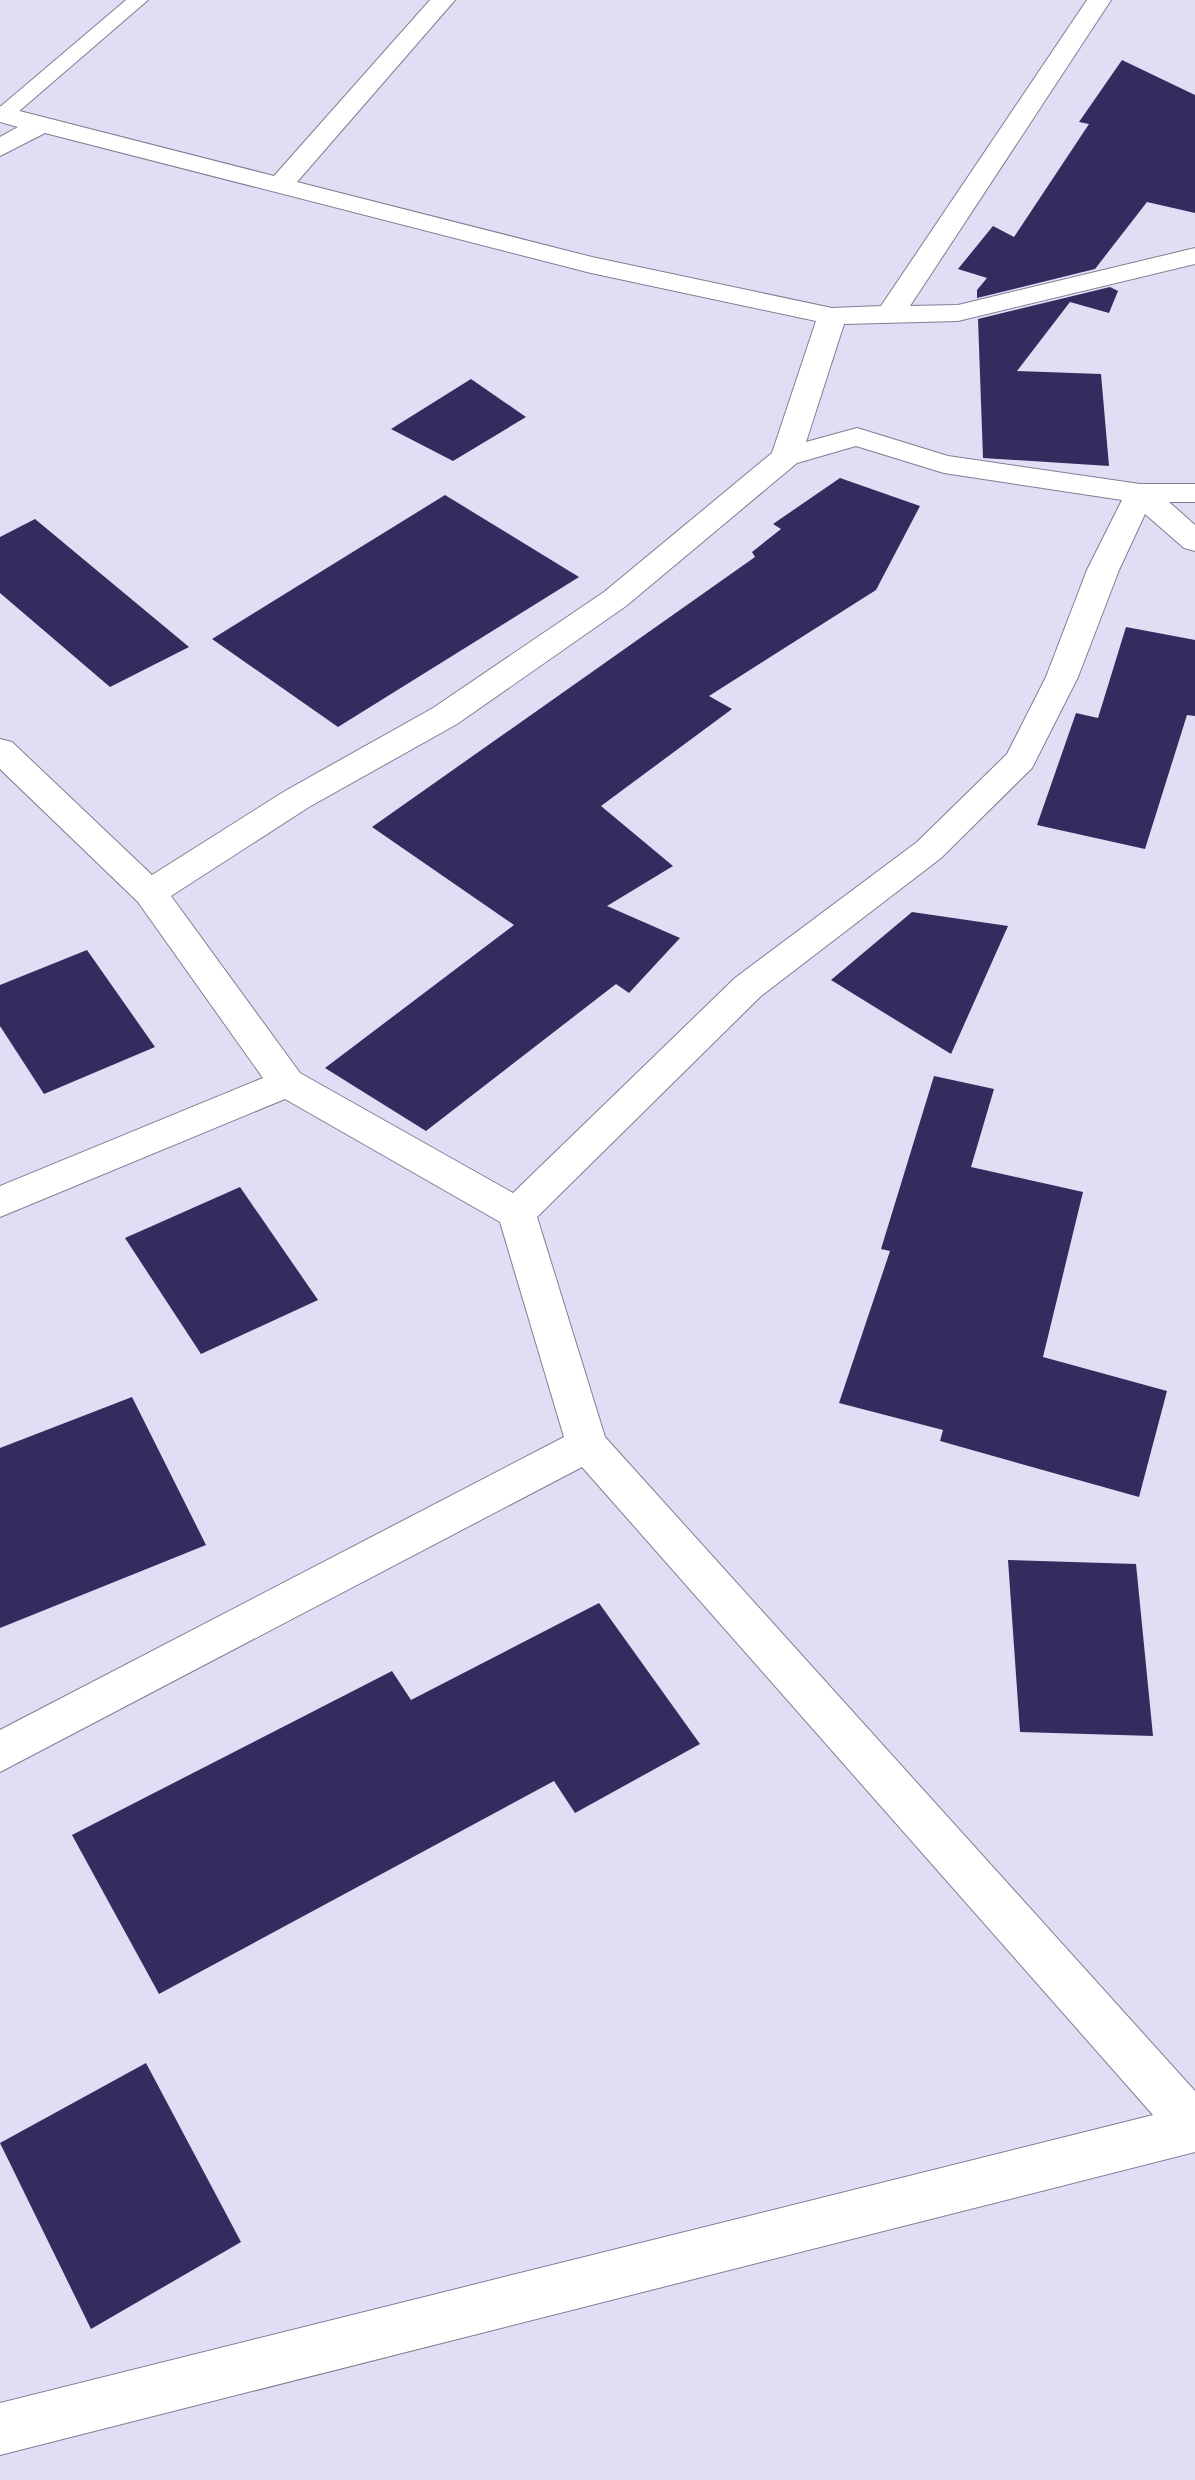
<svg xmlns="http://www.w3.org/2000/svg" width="1195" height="2480" font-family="'Sofia Sans Condensed',sans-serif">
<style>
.building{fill:#352b5f}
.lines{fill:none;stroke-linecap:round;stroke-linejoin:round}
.service-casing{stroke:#807e93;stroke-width:2}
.minor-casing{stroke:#807e93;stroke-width:2}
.service{fill:#fff;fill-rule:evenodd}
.minor{fill:#fff;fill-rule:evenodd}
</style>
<rect width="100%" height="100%" fill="#dfdef5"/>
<g class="building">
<polygon points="1122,60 1195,95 1195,213 1147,202 1095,269 977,298 977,290 987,278 958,269 993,226 1014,237 1089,124 1079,122"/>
<polygon points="1110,287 1118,291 1109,313 1070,302 1017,371 1101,374 1109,466 983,458 978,319"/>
<polygon points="471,379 526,417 453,461 391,429"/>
<polygon points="840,478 920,506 876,590 709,696 732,709 601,806 673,866 607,906 680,938 629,993 616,984 426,1131 325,1068 514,925 372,827 755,557 752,552 781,529 773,524"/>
<polygon points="445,495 579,577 338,727 212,639"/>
<polygon points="35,519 189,647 110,687 0,593 0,537"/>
<polygon points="1126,627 1195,640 1195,716 1187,715 1145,849 1037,825 1076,713 1098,718"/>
<polygon points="912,912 1008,926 951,1054 831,980"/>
<polygon points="87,950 155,1047 44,1094 0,1026 0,985"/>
<polygon points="934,1076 994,1089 971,1167 1083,1192 1043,1357 1167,1391 1139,1497 940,1441 943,1430 839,1403 890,1251 881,1249"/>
<polygon points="240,1187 318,1300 201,1354 125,1238"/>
<polygon points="132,1397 206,1545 0,1628 0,1448"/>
<polygon points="1008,1560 1136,1564 1153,1736 1020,1732"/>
<polygon points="599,1603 700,1744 575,1813 554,1781 159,1994 72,1835 392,1671 411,1700"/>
<polygon points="146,2063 241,2242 91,2329 0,2143"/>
</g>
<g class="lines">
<g class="service-casing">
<polygon id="service" points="126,0 148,0 10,119 0,120 0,107"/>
</g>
<g class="minor-casing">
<path id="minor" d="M430 0H455L297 182 592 257 832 308 881 306 1087 0H1111L910 306 958 305 1195 248V264L958 321 844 324 806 442 857 428 948 456 1140 484H1195V502H1169L1195 525V551L1184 548 1145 514 1119 570 1078 677 1032 768 941 858 761 996 537 1217 605 1437 1195 2091V2152L0 2455V2403L1153 2115 582 1467 0 1772V1730L564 1437 500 1222 285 1099 0 1217V1186L263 1078 138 902 0 769V739L12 742 152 875 285 791 433 708 604 592 772 453 816 321 591 273 45 133 0 156V137L18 127 0 122V106L274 176ZM856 446 944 473 1122 500 1087 570 1046 677 1007 754 917 842 735 978 513 1193 300 1073 171 896 309 807 457 724 626 606 797 463Z"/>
</g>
<use href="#service" class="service"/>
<use href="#minor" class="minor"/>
</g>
</svg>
